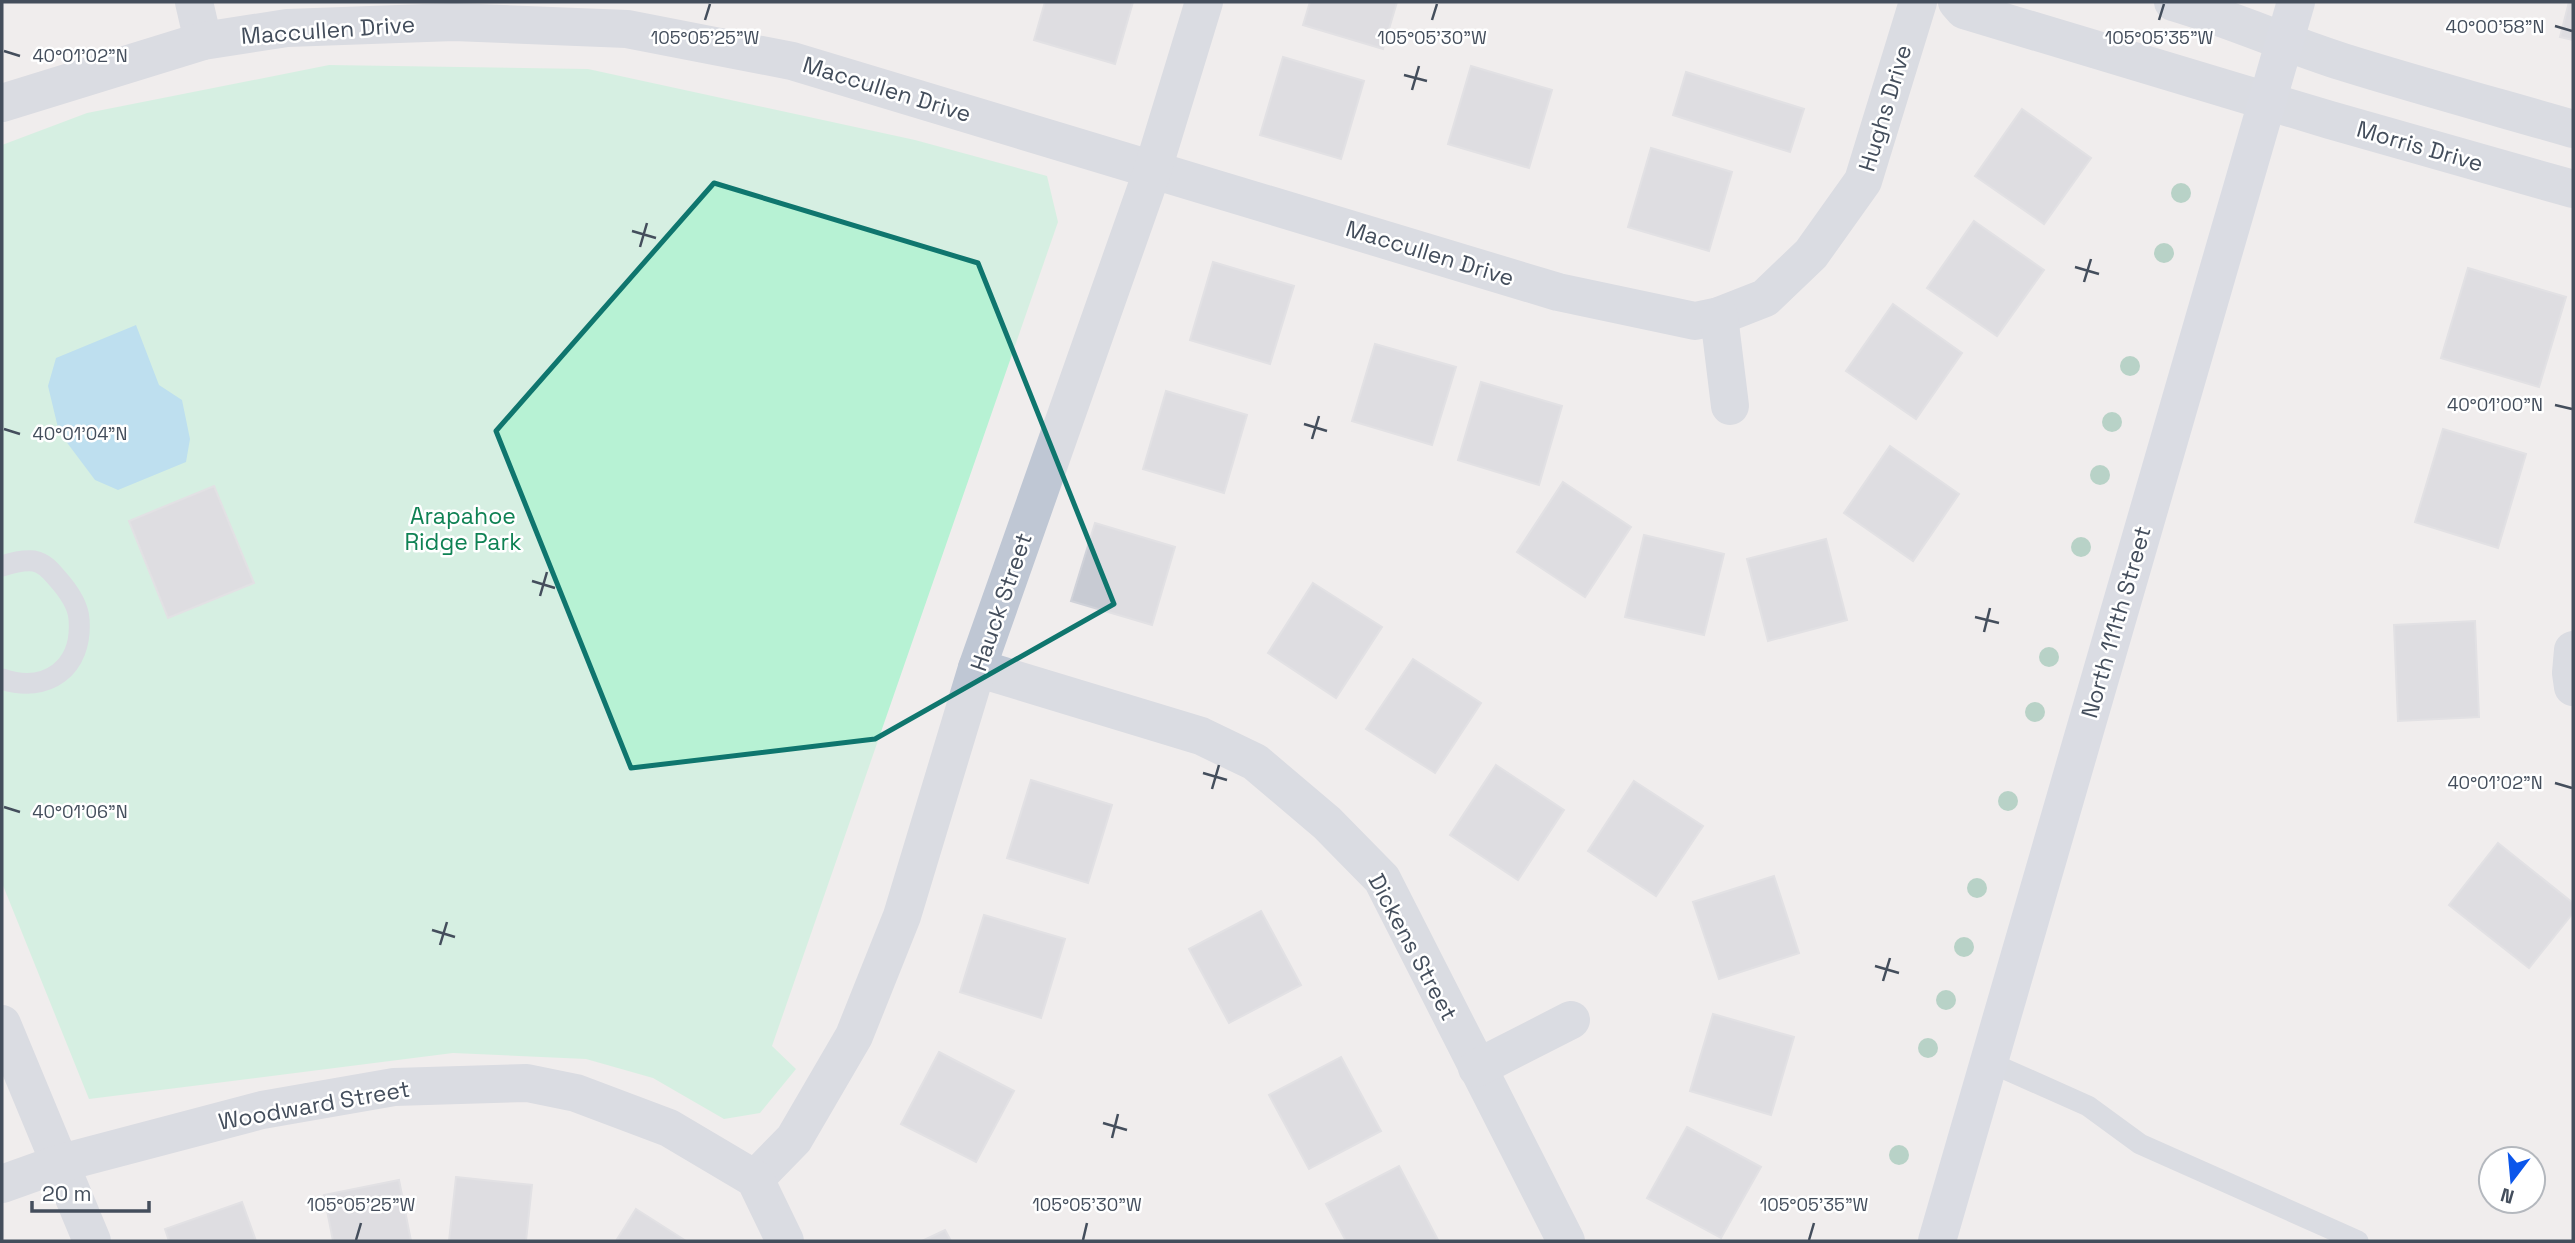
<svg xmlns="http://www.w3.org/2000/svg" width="2575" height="1243" font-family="'Space Grotesk',sans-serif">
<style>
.green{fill:#b7f2d4}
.water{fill:#80cff2}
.building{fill:#c8cbd3;stroke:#d0d2d9;stroke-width:2}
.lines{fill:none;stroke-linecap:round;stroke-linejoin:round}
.lane{stroke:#bfc7d4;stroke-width:21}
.street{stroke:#bfc7d4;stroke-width:38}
.secondary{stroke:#bec8d8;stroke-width:38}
.tree{fill:#74b299}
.marked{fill:none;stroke:#0f766e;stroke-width:5;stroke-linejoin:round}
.ticks{fill:none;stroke:#444e5c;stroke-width:2.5}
.labels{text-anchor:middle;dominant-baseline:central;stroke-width:5;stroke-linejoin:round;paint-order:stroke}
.street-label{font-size:23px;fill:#444e5c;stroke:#fff}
.park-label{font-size:23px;fill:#0f8254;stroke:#fff}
.ticks-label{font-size:18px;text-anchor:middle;fill:#444e5c;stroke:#fff;stroke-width:5;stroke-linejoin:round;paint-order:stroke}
</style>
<rect width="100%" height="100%" fill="#f0eded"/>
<polygon class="green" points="329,65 588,69 915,140 1047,176 1058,222 772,1046 796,1069 760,1113 724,1119 653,1078 586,1059 453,1053 89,1099 2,883 2,145 87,113"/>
<polygon class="water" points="136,325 159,385 182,400 190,439 186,462 118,490 95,480 59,432 48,386 56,358"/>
<g class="building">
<polygon points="1045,2 1133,2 1115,64 1034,40"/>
<polygon points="1310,2 1397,2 1383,49 1303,25"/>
<polygon points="2569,2 2573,2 2573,40 2560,37"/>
<polygon points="1283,57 1364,81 1341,159 1260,135"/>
<polygon points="1471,66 1552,90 1529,168 1448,144"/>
<polygon points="1686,72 1804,109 1790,152 1673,115"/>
<polygon points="2022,109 2091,158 2044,224 1975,176"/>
<polygon points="1651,148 1732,172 1709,251 1628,227"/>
<polygon points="1974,221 2044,270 1997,336 1927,288"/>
<polygon points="1213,262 1294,286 1270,364 1190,340"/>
<polygon points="2468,268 2566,297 2539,387 2441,358"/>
<polygon points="1893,304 1962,353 1916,419 1846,371"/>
<polygon points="1375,344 1456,367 1432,445 1352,421"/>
<polygon points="1481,382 1562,406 1539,485 1458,460"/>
<polygon points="1166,391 1247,415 1224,493 1143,469"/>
<polygon points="2443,429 2526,454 2498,548 2415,522"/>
<polygon points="1890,446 1959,494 1913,561 1844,513"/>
<polygon points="1563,482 1631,527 1585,597 1517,552"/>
<polygon points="214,486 254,583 168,618 129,521"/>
<polygon points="1095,523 1175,547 1152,625 1071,601"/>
<polygon points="1644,535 1724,554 1704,635 1625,617"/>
<polygon points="1826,539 1847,620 1768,641 1747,559"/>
<polygon points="1313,583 1382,627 1336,698 1268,653"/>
<polygon points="2475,621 2479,717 2398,721 2394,625"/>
<polygon points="1413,659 1481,703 1435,773 1366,729"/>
<polygon points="1496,765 1564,810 1518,880 1450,835"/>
<polygon points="1031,780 1112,805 1088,883 1007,858"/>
<polygon points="1634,781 1703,826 1656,896 1588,851"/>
<polygon points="2498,843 2573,903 2573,913 2529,968 2449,905"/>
<polygon points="1774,876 1799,953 1719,979 1693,902"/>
<polygon points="1261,911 1301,985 1229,1023 1189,949"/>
<polygon points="984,915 1065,939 1041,1018 960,992"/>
<polygon points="1713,1014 1794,1037 1771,1115 1690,1091"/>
<polygon points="939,1052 1014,1091 976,1162 901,1124"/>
<polygon points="1341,1057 1381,1131 1309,1169 1269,1095"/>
<polygon points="1687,1127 1761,1167 1721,1238 1647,1198"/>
<polygon points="1399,1166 1438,1240 1346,1241 1326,1204"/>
<polygon points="456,1177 532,1185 526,1241 449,1241"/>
<polygon points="399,1180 411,1241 333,1241 324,1195"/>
<polygon points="242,1202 256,1241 169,1241 165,1229"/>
<polygon points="636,1209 686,1241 616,1241"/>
<polygon points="945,1230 951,1241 922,1241"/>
</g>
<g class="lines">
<g class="lane">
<path d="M2 566C11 563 24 560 34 561 44 563 50 570 56 577 66 588 78 603 79 619 83 668 47 694 2 679"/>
<polyline points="1989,1062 2088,1106 2140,1144 2358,1241"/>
</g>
<g class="street">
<polyline points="194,2 203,41"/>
<polyline points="1957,2 1964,10 2330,120 2573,189"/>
<path d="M2173 2C2231 19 2286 44 2343 62 2420 86 2497 107 2573 129"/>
<polyline points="2,103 203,41 287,28 454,22 627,29 792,61 1558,292 1695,321 1719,316 1765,298 1811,254 1863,181 1918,2"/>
<polyline points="1719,316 1730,406"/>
<polyline points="2573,650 2571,673 2573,687"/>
<polyline points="977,668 1201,736 1255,762 1327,823 1382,879 1566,1241"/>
<polyline points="2,1024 92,1241"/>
<polyline points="1477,1068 1571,1020"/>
<polyline points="755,1179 794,1139 854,1036 902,916 977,668 1153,169 1204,2"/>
<polyline points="2,1184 61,1163 262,1110 394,1087 527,1083 576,1093 669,1128 755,1179 785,1241"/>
</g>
<polyline class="secondary" points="1937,1241 2296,2"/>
</g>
<g class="tree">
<circle cx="2181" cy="193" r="10"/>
<circle cx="2164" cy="253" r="10"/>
<circle cx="2130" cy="366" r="10"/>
<circle cx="2112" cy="422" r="10"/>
<circle cx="2100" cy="475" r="10"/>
<circle cx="2081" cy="547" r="10"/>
<circle cx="2049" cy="657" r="10"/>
<circle cx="2035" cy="712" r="10"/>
<circle cx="2008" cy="801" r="10"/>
<circle cx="1977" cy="888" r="10"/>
<circle cx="1964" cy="947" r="10"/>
<circle cx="1946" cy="1000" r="10"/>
<circle cx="1928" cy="1048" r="10"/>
<circle cx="1899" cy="1155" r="10"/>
</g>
<path d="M0 0H2575V1243H0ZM714 183 978 263 1114 604 875 739 631 768 496 431Z" fill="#f0eded" fill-opacity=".55" fill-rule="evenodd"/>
<path class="marked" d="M714 183 978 263 1114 604 875 739 631 768 496 431Z"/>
<path class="ticks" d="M705 20 710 4M1432 20 1437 4M2159 20 2164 4M2555 26 2572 31M4 51 20 56M1404 75 1427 81M1412 90 1419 66M632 231 656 238M640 247 647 223M2075 267 2099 274M2084 282 2091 259M2555 405 2572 409M1304 424 1327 431M4 429 20 434M1312 439 1319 416M532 581 555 588M540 596 547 572M1975 617 1999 623M1984 632 1990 608M1203 773 1227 780M2555 783 2572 788M1212 789 1219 765M4 807 20 812M432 930 455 937M440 945 447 922M1875 966 1899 973M1883 981 1890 958M1103 1123 1127 1130M1112 1138 1118 1114M356 1240 361 1223M1083 1240 1087 1223M1809 1240 1814 1223"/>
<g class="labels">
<g class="street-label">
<text transform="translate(328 30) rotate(-4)">Maccullen Drive</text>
<text transform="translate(887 89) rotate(17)">Maccullen Drive</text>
<text transform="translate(1885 108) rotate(-73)">Hughs Drive</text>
<text transform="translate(2420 146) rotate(16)">Morris Drive</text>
<text transform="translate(1430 253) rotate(17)">Maccullen Drive</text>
<text transform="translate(1001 602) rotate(-71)">Hauck Street</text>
<text transform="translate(2116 622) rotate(-74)">North 111th Street</text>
<text transform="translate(1413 947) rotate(62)">Dickens Street</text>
<text transform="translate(314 1105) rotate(-10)">Woodward Street</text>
</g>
<g class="park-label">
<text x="463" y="516">Arapahoe<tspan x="463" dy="26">Ridge Park</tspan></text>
</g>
</g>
<g class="ticks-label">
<text x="2495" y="33">40°00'58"N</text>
<text x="705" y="44">105°05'25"W</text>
<text x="1432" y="44">105°05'30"W</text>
<text x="2159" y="44">105°05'35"W</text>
<text x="80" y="62">40°01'02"N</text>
<text x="2495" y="411">40°01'00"N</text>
<text x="80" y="440">40°01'04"N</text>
<text x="2495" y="789">40°01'02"N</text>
<text x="80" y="818">40°01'06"N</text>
<text x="361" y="1211">105°05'25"W</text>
<text x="1087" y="1211">105°05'30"W</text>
<text x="1814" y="1211">105°05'35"W</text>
</g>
<rect width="2575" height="1243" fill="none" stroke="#444e5c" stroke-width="7"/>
<g transform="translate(2512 1180) rotate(196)"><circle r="33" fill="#ffffff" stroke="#b4b8be" stroke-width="2"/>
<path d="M0-5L12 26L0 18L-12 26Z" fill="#0b56eb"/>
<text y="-10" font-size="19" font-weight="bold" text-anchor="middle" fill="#444e5c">N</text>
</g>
<path d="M32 1201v10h117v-10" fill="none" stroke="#444e5c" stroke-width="3.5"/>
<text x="42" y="1201" font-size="21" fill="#444e5c" stroke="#ffffff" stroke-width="5" paint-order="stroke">20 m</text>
</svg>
